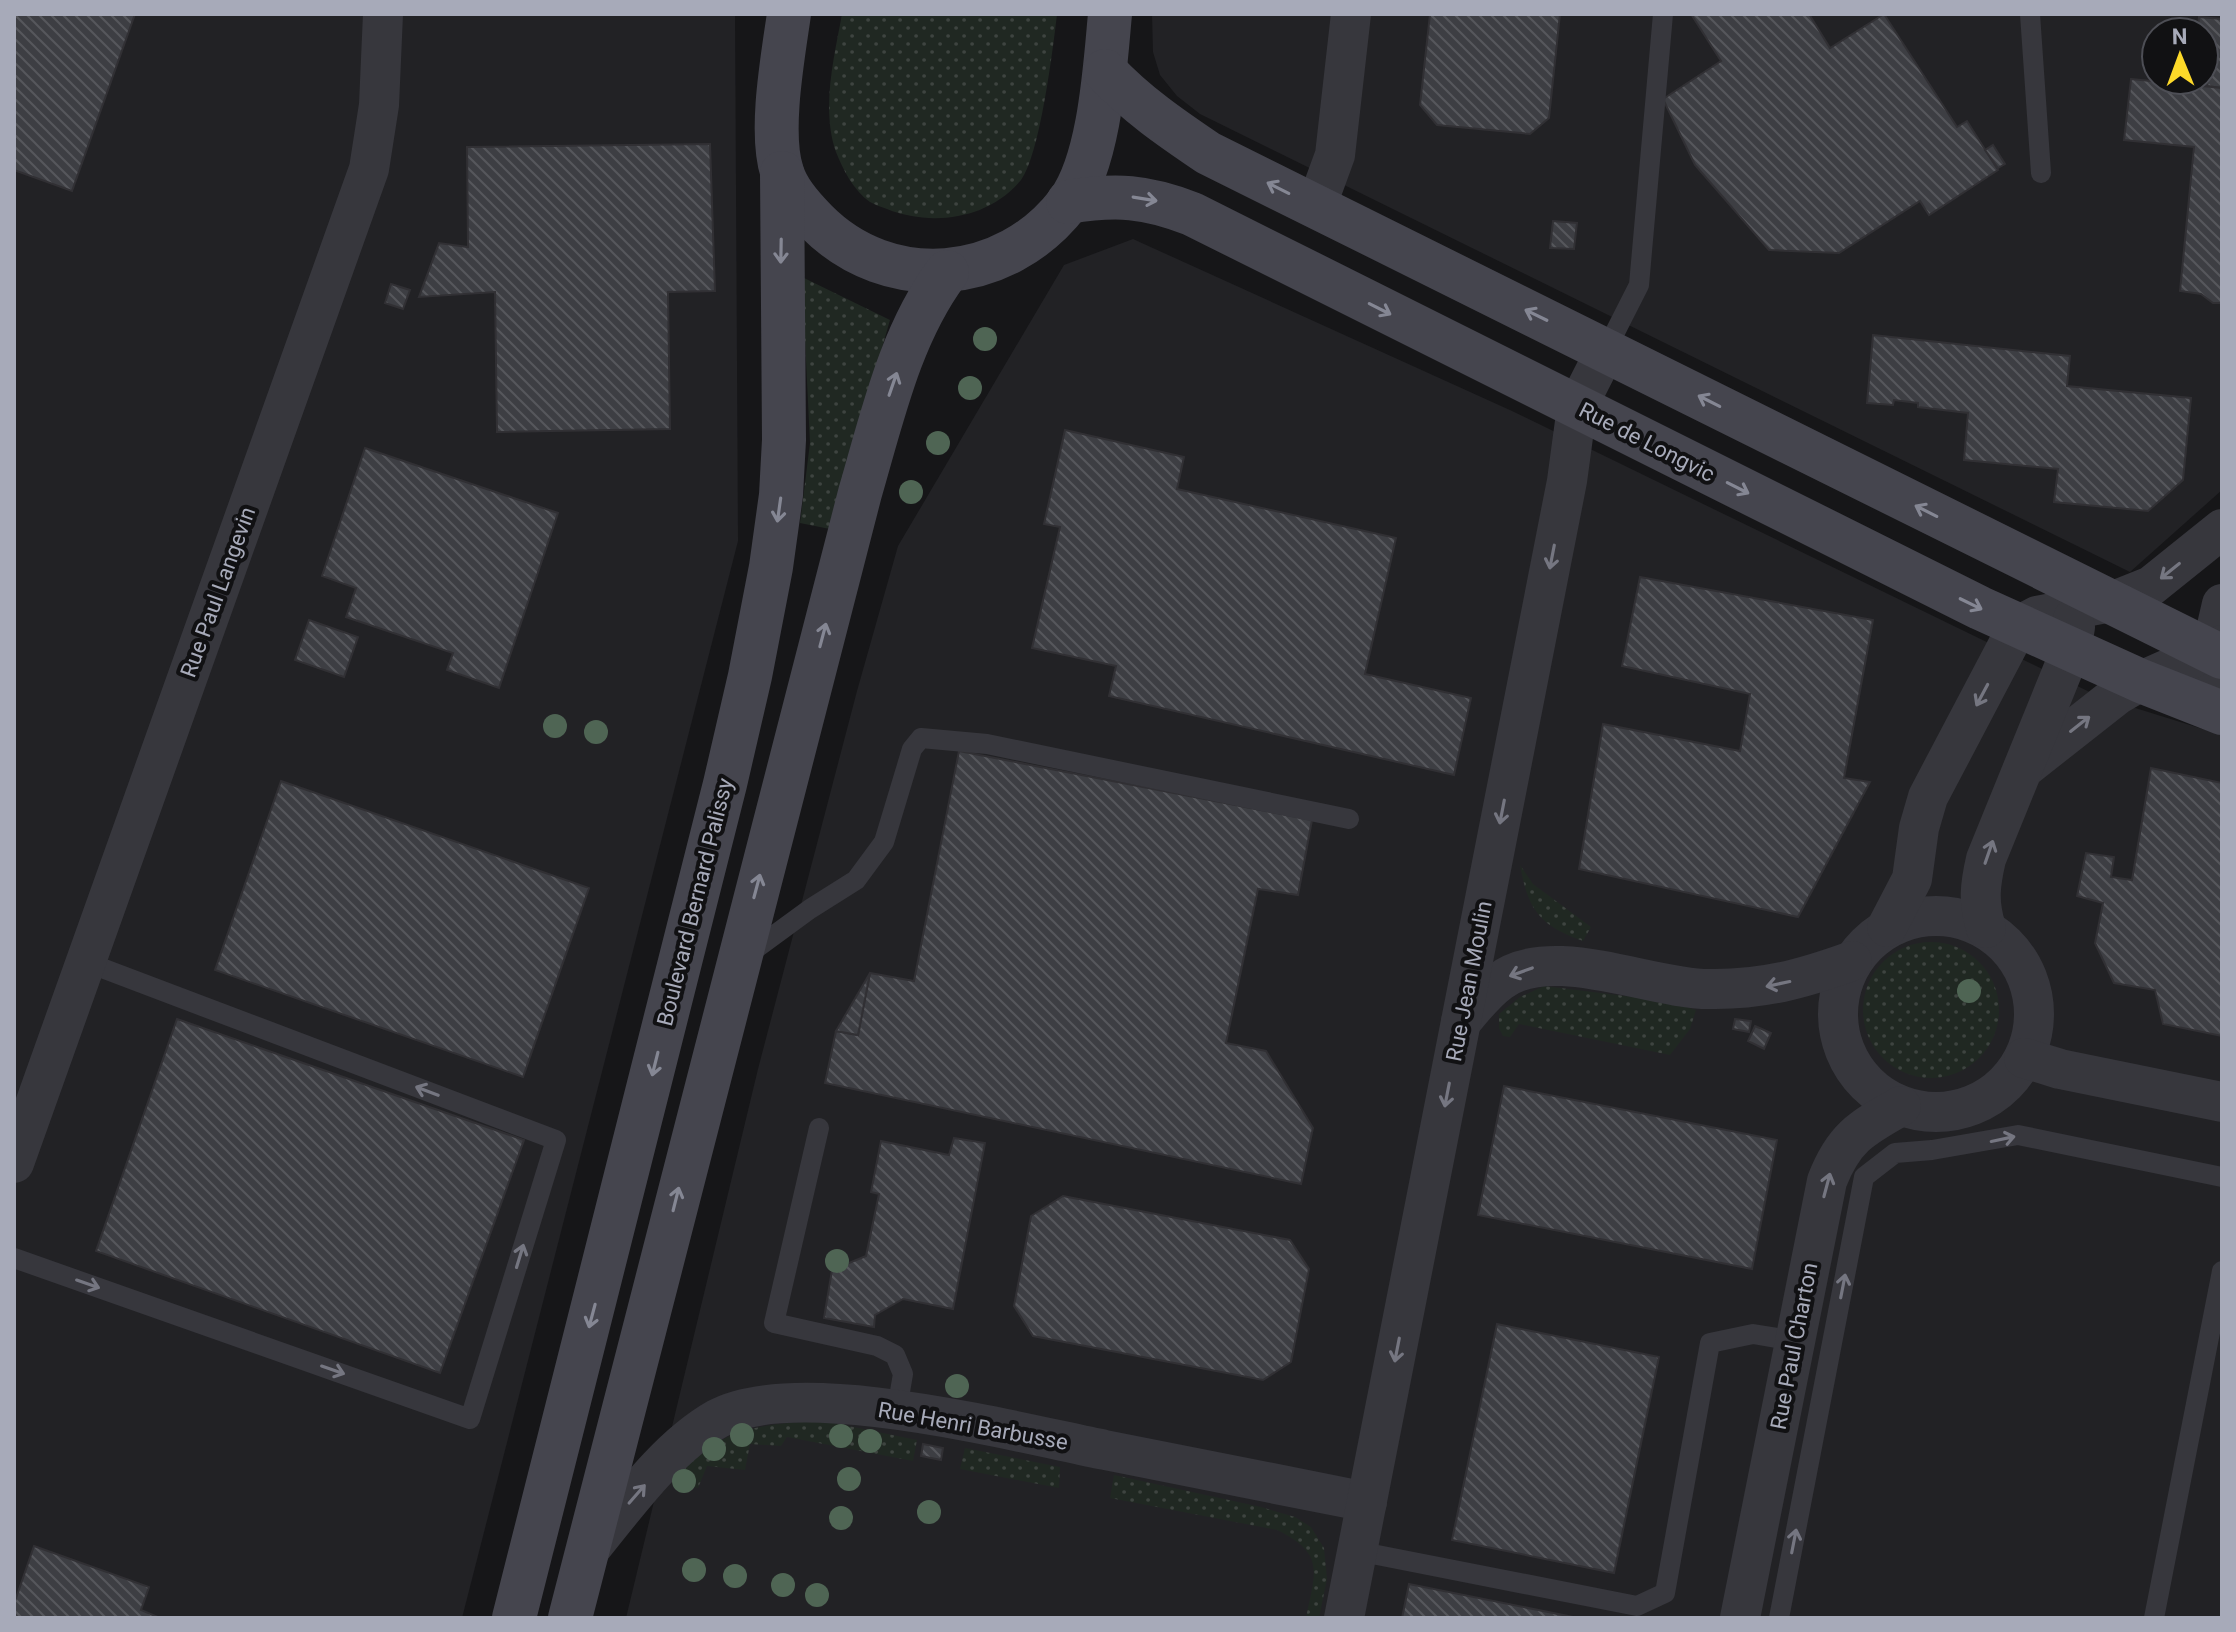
<svg xmlns="http://www.w3.org/2000/svg" width="2236" height="1632" font-family="Roboto,sans-serif">
<style>
.built{fill:#222225;fill-rule:evenodd}
.green{fill:url(#green-dots)}
.building{fill:url(#building-back-hatch);stroke:#313034;stroke-width:2}
.lines{fill:none;stroke-linecap:round;stroke-linejoin:round}
.lane{stroke:#37373d;stroke-width:20}
.street{stroke:#37373d;stroke-width:40}
.secondary{stroke:#45454e;stroke-width:44}
.tree{fill:#4f6554}
.oneway{stroke:#858794}
.oneway2{stroke:#757681}
.labels{text-anchor:middle;dominant-baseline:central;stroke-width:8;stroke-linejoin:round;paint-order:stroke}
.street-label{font-size:22px;fill:#a7aab9;stroke:#111113}
</style>
<defs>
<pattern id="green-dots" width="8" height="8" patternUnits="userSpaceOnUse" patternTransform="scale(2)"><rect width="8" height="8" fill="#202822"/><path d="M2 2h.1M6 6h.1" fill="none" stroke="#3e4440" stroke-width="1.8" stroke-linecap="round"/></pattern>
<pattern id="building-back-hatch" width="6" height="6" patternUnits="userSpaceOnUse" patternTransform="scale(2)"><rect width="6" height="6" fill="#3d3e43"/><path d="M-1 5l2 2M0 0l6 6M5-1l2 2" fill="none" stroke="#56575c"/></pattern>
</defs>
<rect width="100%" height="100%" fill="#161618"/>
<g class="built">
<polygon points="14,14 735,14 738,541 462,1618 14,1618"/>
<path d="M1152 14H2222V490L2130 572 1200 114 1177 96 1160 75 1153 52ZM2156 32H2204V80H2156Z"/>
<polygon points="1133,239 1512,411 2100,697 2222,735 2222,1618 626,1618 758,1069 857,691 898,546 1064,265"/>
</g>
<g class="green">
<path d="M842 14H1057C1053 49 1040 155 1021 180 989 219 932 227 887 209 882 207 875 205 870 202 854 191 843 170 836 152 821 109 834 58 842 14Z"/>
<polygon points="802,277 890,320 830,529 800,523 810,443"/>
<path d="M1520 865 1533 884 1591 927 1583 941C1540 926 1528 910 1520 865Z"/>
<circle cx="1931" cy="1010" r="68"/>
<polygon points="1544,986 1666,1001 1696,1010 1690,1029 1670,1055 1519,1024 1510,1037 1503,1036 1499,1028 1499,1014 1520,997"/>
<path d="M824 1421 917 1440 913 1461 787 1437 781 1446 750 1444 745 1470 707 1466 698 1488 672 1482C681 1473 689 1462 699 1454 735 1426 781 1422 824 1421Z"/>
<polygon points="965,1448 1060,1467 1059,1488 960,1469"/>
<path d="M1114 1475 1261 1507 1295 1517 1311 1527 1324 1548 1327 1579 1319 1618H1306C1315 1572 1326 1554 1277 1530L1110 1498Z"/>
</g>
<g class="building">
<polygon points="14,14 135,14 72,191 14,170"/>
<polygon points="1430,14 1560,14 1549,118 1530,134 1437,125 1420,105"/>
<polygon points="1691,14 1809,14 1830,48 1884,14 1957,127 1967,121 1998,170 1929,215 1920,201 1839,253 1769,250 1695,165 1663,99 1721,61"/>
<polygon points="2199,17 2222,19 2222,88 2207,86 2210,63 2204,62 2204,32 2197,32"/>
<polygon points="2204,62 2210,63 2207,86 2192,85 2193,80 2204,80"/>
<polygon points="2131,79 2222,88 2222,303 2213,303 2201,294 2180,291 2194,147 2124,140"/>
<polygon points="710,144 715,291 668,292 670,429 497,432 495,292 419,297 439,243 468,247 467,147"/>
<polygon points="1993,145 2005,164 1998,168 1985,150"/>
<polygon points="1553,221 1577,223 1574,249 1550,248"/>
<polygon points="391,284 410,290 403,309 385,303"/>
<polygon points="1873,335 2070,356 2067,386 2191,398 2183,480 2148,511 2054,502 2058,469 1964,460 1968,413 1918,407 1918,403 1894,400 1893,405 1867,403"/>
<polygon points="1065,430 1184,457 1177,489 1396,538 1365,674 1471,698 1454,775 1109,696 1116,666 1032,648 1060,527 1044,524"/>
<polygon points="365,448 558,513 499,688 447,670 453,653 346,617 356,588 322,576"/>
<polygon points="1640,577 1873,620 1844,778 1870,782 1798,917 1579,869 1603,724 1740,751 1750,694 1622,666"/>
<polygon points="309,620 358,637 344,677 295,660"/>
<polygon points="959,751 1312,820 1298,895 1258,889 1226,1043 1266,1051 1313,1128 1301,1184 825,1083 836,1031 858,1035 870,973 914,981"/>
<polygon points="2151,768 2222,783 2222,1036 2163,1024 2155,990 2114,983 2095,943 2103,903 2077,896 2086,853 2114,857 2111,877 2132,880"/>
<polygon points="281,781 589,888 523,1077 215,970"/>
<polygon points="870,973 858,1035 836,1031"/>
<polygon points="177,1019 524,1140 440,1373 96,1251"/>
<polygon points="1735,1019 1751,1021 1749,1032 1733,1029"/>
<polygon points="1755,1026 1771,1033 1764,1049 1748,1041"/>
<polygon points="1504,1086 1777,1140 1752,1269 1478,1215"/>
<polygon points="954,1138 985,1143 953,1309 903,1299 875,1315 874,1327 824,1318 832,1270 866,1256 879,1194 871,1192 881,1141 949,1155"/>
<polygon points="1063,1196 1290,1240 1309,1269 1291,1362 1263,1380 1033,1336 1014,1306 1031,1216"/>
<polygon points="1497,1324 1659,1357 1614,1573 1452,1540"/>
<polygon points="923,1444 943,1448 941,1460 921,1456"/>
<polygon points="34,1546 149,1587 141,1610 160,1618 14,1618 14,1604"/>
<polygon points="1409,1584 1578,1618 1402,1618"/>
</g>
<g class="lines">
<g class="lane">
<polyline points="2030,14 2041,173"/>
<polyline points="1606,350 1639,285 1663,14"/>
<polyline points="747,955 810,909 856,880 884,842 912,749 921,738 987,744 1349,819"/>
<polyline points="819,1128 774,1323 877,1346 895,1355 903,1374 897,1409"/>
<polyline points="14,1258 470,1419 556,1140 86,962"/>
<polyline points="1357,1551 1637,1606 1665,1593 1710,1343 1753,1334 1795,1341"/>
<polyline points="1779,1618 1864,1177 1895,1153 1932,1150 2018,1135 2222,1177"/>
<polyline points="2154,1618 2222,1271"/>
</g>
<g class="street">
<polyline points="1316,207 1335,155 1351,14"/>
<polyline points="2214,710 2211,652 2222,604"/>
<polyline points="2023,769 2117,695 2141,681 2222,645"/>
<circle cx="1936" cy="1014" r="98"/>
<polyline points="1887,927 1912,879 1919,828 1928,797 2018,626 2037,616 2111,602 2151,586 2222,529"/>
<path d="M1986 928C1978 902 1980 885 1986 859L2071 650 2075 627 2073 619"/>
<path d="M1461 1022C1473 1008 1484 993 1499 982 1550 942 1649 989 1709 989 1762 990 1802 979 1852 961"/>
<polyline points="2024,1058 2060,1069 2222,1102"/>
<polyline points="14,1163 369,169 379,105 383,14"/>
<path d="M587 1553C624 1508 666 1448 717 1419 796 1375 1015 1432 1105 1450 1192 1467 1279 1485 1367 1502"/>
<polyline points="1344,1618 1567,481 1577,407 1606,350"/>
<path d="M1740 1618 1827 1181C1844 1137 1862 1128 1901 1106"/>
</g>
<g class="secondary">
<path d="M789 14C783 56 769 132 782 172 787 190 803 208 816 221 889 295 1006 284 1068 203 1100 160 1105 67 1110 14"/>
<path d="M1105 71C1136 104 1171 128 1208 153L2222 657"/>
<path d="M1068 202C1116 194 1146 196 1192 214L1980 608 2141 681 2222 713"/>
<polyline points="514,1618 725,784 750,676 771,567 781,495 784,440 782,173"/>
<path d="M570 1618 860 493C882 418 900 335 947 272"/>
</g>
</g>
<g class="tree">
<circle cx="985" cy="339" r="12"/>
<circle cx="970" cy="388" r="12"/>
<circle cx="938" cy="443" r="12"/>
<circle cx="911" cy="492" r="12"/>
<circle cx="555" cy="726" r="12"/>
<circle cx="596" cy="732" r="12"/>
<circle cx="1969" cy="991" r="12"/>
<circle cx="837" cy="1261" r="12"/>
<circle cx="957" cy="1386" r="12"/>
<circle cx="742" cy="1435" r="12"/>
<circle cx="841" cy="1436" r="12"/>
<circle cx="870" cy="1441" r="12"/>
<circle cx="714" cy="1449" r="12"/>
<circle cx="849" cy="1479" r="12"/>
<circle cx="684" cy="1481" r="12"/>
<circle cx="929" cy="1512" r="12"/>
<circle cx="841" cy="1518" r="12"/>
<circle cx="694" cy="1570" r="12"/>
<circle cx="735" cy="1576" r="12"/>
<circle cx="783" cy="1585" r="12"/>
<circle cx="817" cy="1595" r="12"/>
</g>
<defs><path id="oneway-shaft" d="M-6 0H5M1.5-3L5.5 0L1.5 3" fill="none" stroke-width="1.6" stroke-linecap="round" stroke-linejoin="round" transform="scale(2)"/></defs>
<g class="oneway">
<use href="#oneway-shaft" transform="translate(1278 188) rotate(-153)"/>
<use href="#oneway-shaft" transform="translate(1145 199) rotate(9)"/>
<use href="#oneway-shaft" transform="translate(781 251) rotate(91)"/>
<use href="#oneway-shaft" transform="translate(1380 309) rotate(27)"/>
<use href="#oneway-shaft" transform="translate(1536 315) rotate(-154)"/>
<use href="#oneway-shaft" transform="translate(893 384) rotate(-71)"/>
<use href="#oneway-shaft" transform="translate(1709 401) rotate(-153)"/>
<use href="#oneway-shaft" transform="translate(1738 488) rotate(27)"/>
<use href="#oneway-shaft" transform="translate(779 510) rotate(98)"/>
<use href="#oneway-shaft" transform="translate(1926 511) rotate(-153)"/>
<use href="#oneway-shaft" transform="translate(1971 604) rotate(26)"/>
<use href="#oneway-shaft" transform="translate(823 635) rotate(-75)"/>
<use href="#oneway-shaft" transform="translate(757 886) rotate(-75)"/>
<use href="#oneway-shaft" transform="translate(655 1064) rotate(104)"/>
<use href="#oneway-shaft" transform="translate(676 1199) rotate(-76)"/>
<use href="#oneway-shaft" transform="translate(592 1316) rotate(105)"/>
</g>
<g class="oneway2">
<use href="#oneway-shaft" transform="translate(1552 557) rotate(101)"/>
<use href="#oneway-shaft" transform="translate(2170 571) rotate(141)"/>
<use href="#oneway-shaft" transform="translate(1982 695) rotate(118)"/>
<use href="#oneway-shaft" transform="translate(2080 724) rotate(-38)"/>
<use href="#oneway-shaft" transform="translate(1502 812) rotate(101)"/>
<use href="#oneway-shaft" transform="translate(1989 852) rotate(-71)"/>
<use href="#oneway-shaft" transform="translate(1521 972) rotate(160)"/>
<use href="#oneway-shaft" transform="translate(1778 984) rotate(168)"/>
<use href="#oneway-shaft" transform="translate(427 1091) rotate(-159)"/>
<use href="#oneway-shaft" transform="translate(1447 1095) rotate(101)"/>
<use href="#oneway-shaft" transform="translate(2003 1139) rotate(-12)"/>
<use href="#oneway-shaft" transform="translate(1827 1185) rotate(-75)"/>
<use href="#oneway-shaft" transform="translate(520 1256) rotate(-73)"/>
<use href="#oneway-shaft" transform="translate(88 1284) rotate(19)"/>
<use href="#oneway-shaft" transform="translate(1843 1286) rotate(-79)"/>
<use href="#oneway-shaft" transform="translate(1397 1350) rotate(101)"/>
<use href="#oneway-shaft" transform="translate(333 1370) rotate(19)"/>
<use href="#oneway-shaft" transform="translate(637 1494) rotate(-49)"/>
<use href="#oneway-shaft" transform="translate(1794 1541) rotate(-79)"/>
</g>
<g class="labels">
<g class="street-label">
<text transform="translate(1647 442) rotate(27)">Rue de Longvic</text>
<text transform="translate(218 592) rotate(-70)">Rue Paul Langevin</text>
<text transform="translate(695 902) rotate(-76)">Boulevard Bernard Palissy</text>
<text transform="translate(1469 981) rotate(-79)">Rue Jean Moulin</text>
<text transform="translate(1794 1346) rotate(-79)">Rue Paul Charton</text>
<text transform="translate(973 1426) rotate(10)">Rue Henri Barbusse</text>
</g>
</g>
<rect width="2236" height="1632" fill="none" stroke="#a7aab9" stroke-width="32"/>
<g transform="translate(2180 56) rotate(359)"><circle r="38" fill="#111113" stroke="#4d4e55" stroke-width="2"/>
<path d="M0-6L14 30L0 20L-14 30Z" fill="#fdd929"/>
<text y="-12" font-size="22" font-weight="bold" text-anchor="middle" fill="#a7aab9">N</text>
</g>
</svg>
